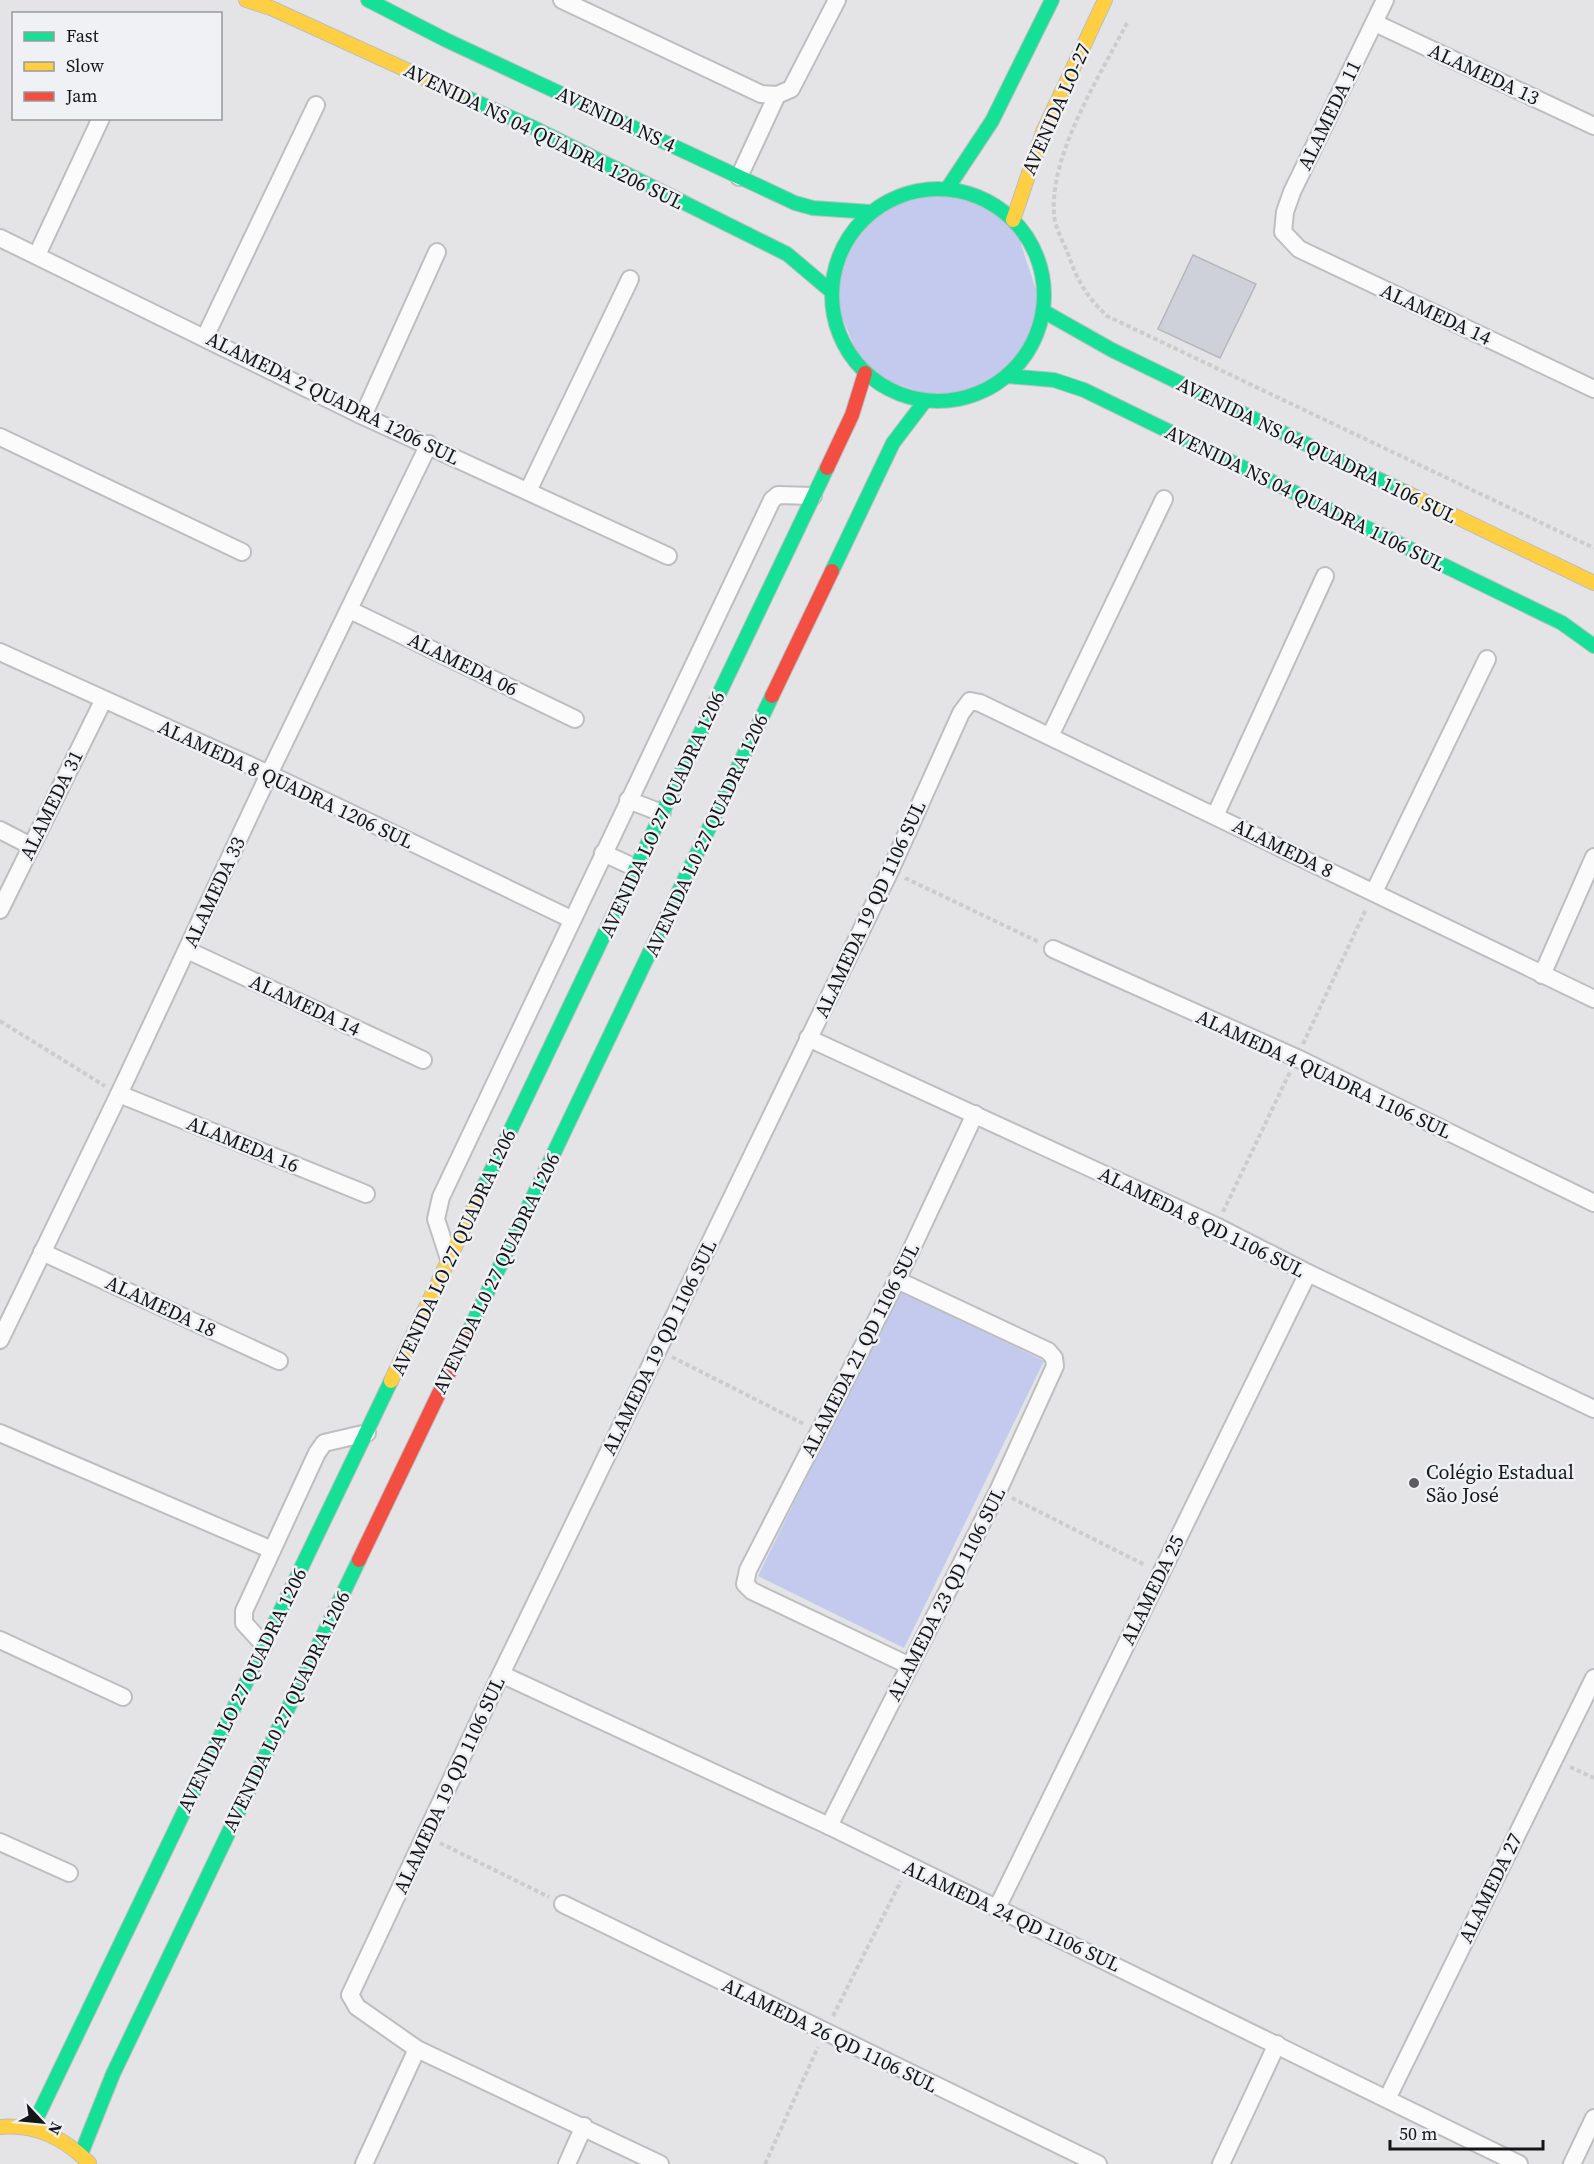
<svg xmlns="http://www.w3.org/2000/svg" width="1594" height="2164" font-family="'Source Serif 4',serif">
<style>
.green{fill:#c3caee}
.building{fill:#ced0da;stroke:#b6b7b8;stroke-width:1.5}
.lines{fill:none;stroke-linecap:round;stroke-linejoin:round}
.street-casing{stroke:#bebec0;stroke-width:20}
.fast-casing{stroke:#bebec0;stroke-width:16}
.slow-casing{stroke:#bebec0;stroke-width:16}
.jam-casing{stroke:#bebec0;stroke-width:16}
.path{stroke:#cccccd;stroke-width:4;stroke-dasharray:4.5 3;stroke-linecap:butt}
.street{stroke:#fbfbfb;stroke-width:16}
.fast{stroke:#16e098;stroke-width:14}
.slow{stroke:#ffcf43;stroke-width:14}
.jam{stroke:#f24e42;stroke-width:14}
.poi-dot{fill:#5d5d5f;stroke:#f0f1f4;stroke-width:2}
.labels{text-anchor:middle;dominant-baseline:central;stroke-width:5;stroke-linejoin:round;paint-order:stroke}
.street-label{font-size:20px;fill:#141516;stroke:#f0f1f4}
.poi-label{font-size:20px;fill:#141516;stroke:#f0f1f4;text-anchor:start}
</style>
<rect width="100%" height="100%" fill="#e4e4e6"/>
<g class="green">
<polygon points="947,189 1013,220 1043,311 1007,376 947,401 865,373 832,292 843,247 871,212"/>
<polygon points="899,1290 1044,1361 904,1648 758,1576"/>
</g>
<polygon class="building" points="1193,255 1256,284 1220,358 1158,329"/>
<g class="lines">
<g class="street-casing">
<g id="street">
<polyline points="562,0 761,94 777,95 791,89 837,0"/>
<polyline points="1385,0 1292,192 1285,212 1283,232 1299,249 1594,389"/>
<polyline points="1375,23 1594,126"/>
<polyline points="739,177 777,95"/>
<polyline points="0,238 363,416 668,556"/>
<polyline points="37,255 101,118"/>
<polyline points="205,337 316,105"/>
<polyline points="363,416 437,252"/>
<polyline points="0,437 242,552"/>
<polyline points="528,491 630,279"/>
<polyline points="350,610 575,719"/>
<polyline points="0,652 269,774 571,919"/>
<polyline points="1050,736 1164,499"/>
<polyline points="628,800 662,813"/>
<polyline points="1215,816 1325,576"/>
<polyline points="0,830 31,846"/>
<polyline points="603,853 636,868"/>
<polyline points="1374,892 1487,659"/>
<polyline points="0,910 103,701"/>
<polyline points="1053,949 1297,1058 1594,1203"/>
<polyline points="187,950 423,1060"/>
<polyline points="1542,975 1594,857"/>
<polyline points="808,1038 1216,1226 1308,1273 1594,1409"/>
<polyline points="119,1094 366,1194"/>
<polyline points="42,1252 279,1361"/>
<polyline points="449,1259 436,1219 441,1197 772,500 778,495 813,496"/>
<polyline points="0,1340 119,1094 269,774 429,444"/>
<polyline points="0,1433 272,1550"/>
<polyline points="0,1640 123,1697"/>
<polyline points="264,1645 244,1623 244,1611 317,1453 324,1443 367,1433"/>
<polyline points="910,1666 752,1591 745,1584 748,1570 897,1280 975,1114"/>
<polyline points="501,1674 829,1826 1519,2164"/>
<polyline points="829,1826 998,1491 1055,1366 1054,1358 1048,1351 897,1280"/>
<polyline points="0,1842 69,1873"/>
<polyline points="563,1904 1098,2164"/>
<polyline points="997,1908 1308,1273"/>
<polyline points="1387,2099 1594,1678"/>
<polyline points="364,2164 417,2049"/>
<polyline points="567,2164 584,2126"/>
<polyline points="660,2164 417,2049 357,2007 350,1995 501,1674 890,871 961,713 970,701 980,703 1594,999"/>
<polyline points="1221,2164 1277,2044"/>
<polyline points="1572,2164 1594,2118"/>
</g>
</g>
<g class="fast-casing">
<g id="fast">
<polyline points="368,0 446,40 795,203 813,208 871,212"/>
<polyline points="459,94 534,128 787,254 832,292"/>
<polyline points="947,189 992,121 1052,0"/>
<circle cx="938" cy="295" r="106"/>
<polyline points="1043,311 1112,350 1405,492"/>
<polyline points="1007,376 1054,380 1084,390 1562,623 1594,646"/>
<polyline points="832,571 893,443 925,401"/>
<polyline points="481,1192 827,468"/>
<polyline points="467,1335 772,696"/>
<polyline points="32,2128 391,1381"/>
<polyline points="81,2154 113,2074 359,1560"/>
</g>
</g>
<g class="slow-casing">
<g id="slow">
<polyline points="246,0 271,8 459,94"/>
<polyline points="1013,220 1043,132 1105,0"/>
<polyline points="1405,492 1594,583"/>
<polyline points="391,1381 481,1192"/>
<path d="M0 2127C36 2124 64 2138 89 2163"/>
</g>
</g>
<g class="jam-casing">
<g id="jam">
<polyline points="827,468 852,415 865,373"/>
<polyline points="772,696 832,571"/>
<polyline points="359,1560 467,1335"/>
</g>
</g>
<g class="path">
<path d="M1127 23C1100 76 1050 153 1054 213 1054 225 1062 240 1067 251 1077 280 1085 295 1107 316L1594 548"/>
<polyline points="905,878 1039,942"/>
<polyline points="0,1021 105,1086"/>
<polyline points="1303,1044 1366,909"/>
<polyline points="1223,1212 1290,1072"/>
<polyline points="672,1357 804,1424"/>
<polyline points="1012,1498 1145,1565"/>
<polyline points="1570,1767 1594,1778"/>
<polyline points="440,1843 549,1897"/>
<polyline points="833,2016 901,1881"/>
<polyline points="765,2164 818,2047"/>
</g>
<use href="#street" class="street"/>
<use href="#fast" class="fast"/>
<use href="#slow" class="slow"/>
<use href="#jam" class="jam"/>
</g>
<circle class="poi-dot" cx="1414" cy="1483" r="6"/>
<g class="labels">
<g class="street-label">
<text transform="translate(1484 74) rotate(25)">ALAMEDA 13</text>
<text transform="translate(1056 109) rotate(-66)">AVENIDA LO-27</text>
<text transform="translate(1329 115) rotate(-64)">ALAMEDA 11</text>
<text transform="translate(616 119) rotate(25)">AVENIDA NS 4</text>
<text transform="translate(544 136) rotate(26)">AVENIDA NS 04 QUADRA 1206 SUL</text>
<text transform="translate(1436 314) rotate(25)">ALAMEDA 14</text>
<text transform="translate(333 398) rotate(26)">ALAMEDA 2 QUADRA 1206 SUL</text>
<text transform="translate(1317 450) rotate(26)">AVENIDA NS 04 QUADRA 1106 SUL</text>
<text transform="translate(1305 498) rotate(26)">AVENIDA NS 04 QUADRA 1106 SUL</text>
<text transform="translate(463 664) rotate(26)">ALAMEDA 06</text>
<text transform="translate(286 784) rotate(25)">ALAMEDA 8 QUADRA 1206 SUL</text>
<text transform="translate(51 805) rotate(-64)">ALAMEDA 31</text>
<text transform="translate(662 814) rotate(-65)">AVENIDA LO 27 QUADRA 1206</text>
<text transform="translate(706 835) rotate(-65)">AVENIDA L0 27 QUADRA 1206</text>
<text transform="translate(1283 848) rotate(26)">ALAMEDA 8</text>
<text transform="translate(214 892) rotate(-65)">ALAMEDA 33</text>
<text transform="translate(870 909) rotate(-65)">ALAMEDA 19 QD 1106 SUL</text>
<text transform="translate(305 1005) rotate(25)">ALAMEDA 14</text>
<text transform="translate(1324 1074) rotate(25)">ALAMEDA 4 QUADRA 1106 SUL</text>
<text transform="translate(243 1144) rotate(22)">ALAMEDA 16</text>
<text transform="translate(1202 1222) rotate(26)">ALAMEDA 8 QD 1106 SUL</text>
<text transform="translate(453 1252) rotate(-65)">AVENIDA LO 27 QUADRA 1206</text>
<text transform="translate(496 1273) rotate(-64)">AVENIDA L0 27 QUADRA 1206</text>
<text transform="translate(161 1306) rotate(25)">ALAMEDA 18</text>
<text transform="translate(659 1347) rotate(-64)">ALAMEDA 19 QD 1106 SUL</text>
<text transform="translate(860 1350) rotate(-63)">ALAMEDA 21 QD 1106 SUL</text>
<text transform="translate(1152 1590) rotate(-64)">ALAMEDA 25</text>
<text transform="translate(946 1594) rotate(-63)">ALAMEDA 23 QD 1106 SUL</text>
<text transform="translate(242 1690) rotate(-64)">AVENIDA LO 27 QUADRA 1206</text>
<text transform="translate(286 1711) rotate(-64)">AVENIDA L0 27 QUADRA 1206</text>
<text transform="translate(449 1785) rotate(-65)">ALAMEDA 19 QD 1106 SUL</text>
<text transform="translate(1490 1888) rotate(-64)">ALAMEDA 27</text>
<text transform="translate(1012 1916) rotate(25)">ALAMEDA 24 QD 1106 SUL</text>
<text transform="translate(830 2035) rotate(26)">ALAMEDA 26 QD 1106 SUL</text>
</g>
<g class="poi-label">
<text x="1426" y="1472">Colégio Estadual<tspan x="1426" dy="23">São José</tspan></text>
</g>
</g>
<rect x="12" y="12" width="210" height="108" fill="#f0f1f4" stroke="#98999b" stroke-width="1.5"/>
<rect x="24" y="32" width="30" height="9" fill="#16e098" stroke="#98999b" stroke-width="1.5"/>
<text x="66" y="42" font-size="18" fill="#141516">Fast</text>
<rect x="24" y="62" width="30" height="9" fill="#ffcf43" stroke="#98999b" stroke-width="1.5"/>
<text x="66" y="72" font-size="18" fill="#141516">Slow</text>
<rect x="24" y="92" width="30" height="9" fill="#f24e42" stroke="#98999b" stroke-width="1.5"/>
<text x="66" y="102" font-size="18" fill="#141516">Jam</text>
<g transform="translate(42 2122) rotate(116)" stroke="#f0f1f4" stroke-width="4.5" paint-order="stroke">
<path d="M0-4.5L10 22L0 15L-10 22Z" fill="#141516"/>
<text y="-9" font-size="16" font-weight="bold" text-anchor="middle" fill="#141516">N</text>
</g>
<path d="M1390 2140v9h153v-9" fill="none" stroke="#141516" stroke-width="3"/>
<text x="1399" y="2140" font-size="18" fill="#141516" stroke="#f0f1f4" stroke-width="4.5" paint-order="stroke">50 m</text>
</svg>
